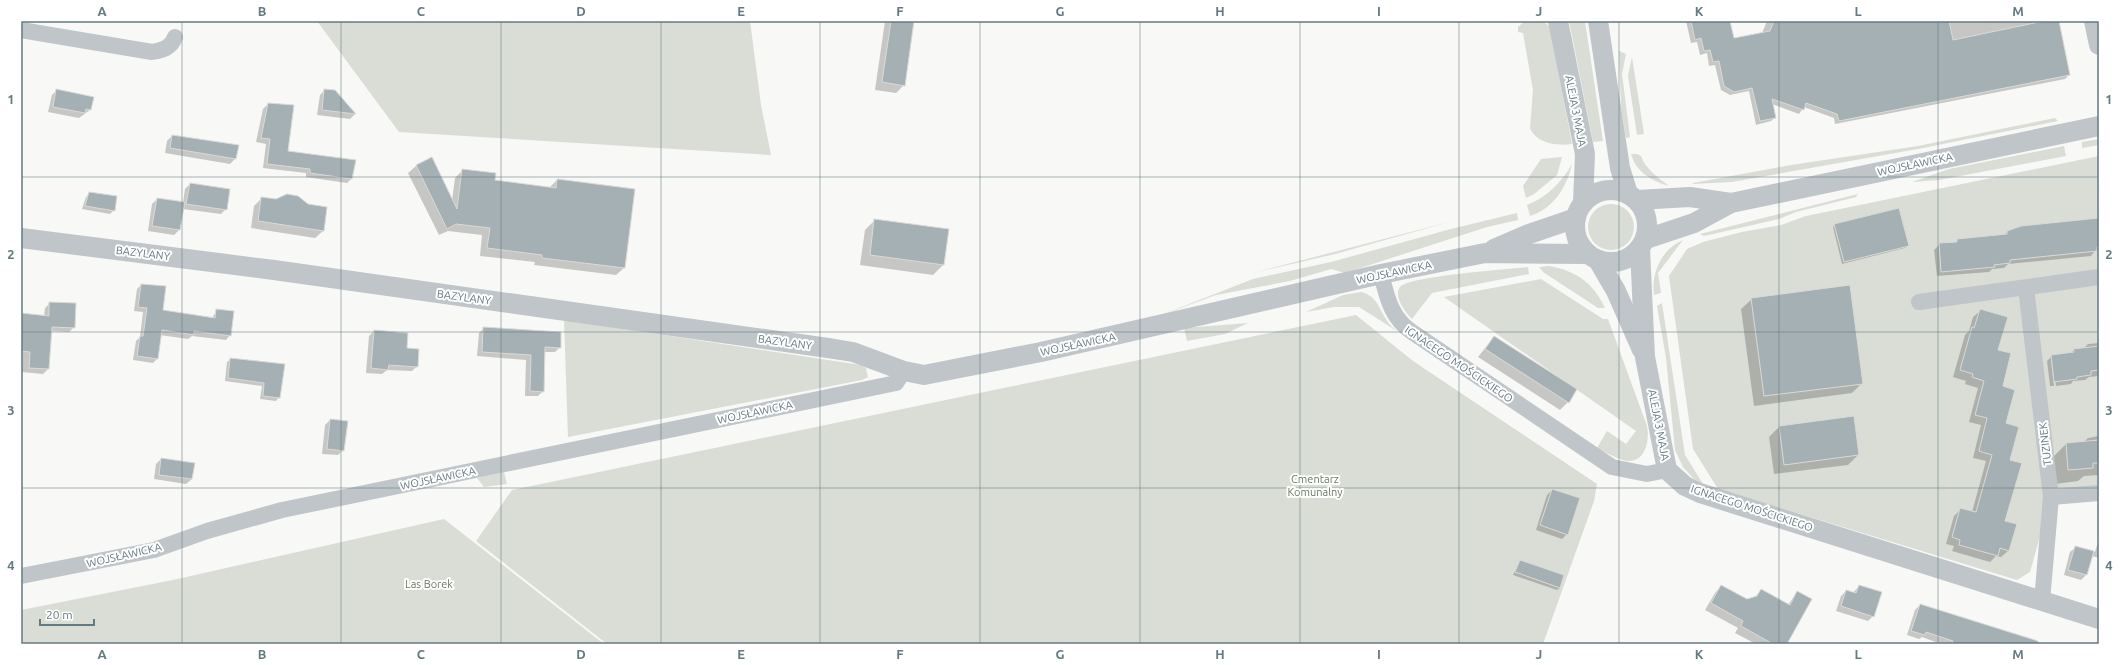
<svg xmlns="http://www.w3.org/2000/svg" width="2120" height="665" font-family="Ubuntu,sans-serif">
<style>
.green{fill:#d9ddd5}
.shadow{fill:#0003}
.building{fill:#a4b0b3;stroke:#dadad8}
.lines{fill:none;stroke-linecap:round;stroke-linejoin:round}
.minor{stroke:#bfc5c8;stroke-width:16}
.tertiary{stroke:#bfc5c8;stroke-width:20}
.grid{fill:none;stroke:#657980;stroke-width:1;stroke-opacity:0.55}
.labels{text-anchor:middle;dominant-baseline:central;stroke-width:4;stroke-linejoin:round;paint-order:stroke}
.street-label{font-size:11px;fill:#657980;stroke:#fff}
.park-label{font-size:11px;fill:#6a7863;stroke:#fff}
.neatline{fill:none;stroke:#657980;stroke-width:1.5}
.grid-label{font-size:13px;text-anchor:middle;font-weight:bold;fill:#657980}
</style>
<rect width="100%" height="100%" fill="#f8f8f6"/>
<g class="green">
<polygon points="317,21 750,21 761,105 771,155 399,132"/>
<path d="M1525 21H1543L1550 27 1572 144C1557 146 1537 144 1530 128L1533 90 1523 33 1518 32V27Z"/>
<polygon points="1569,21 1585,21 1603,141 1593,142"/>
<polygon points="1619,51 1626,54 1622,74 1630,137 1626,138 1621,107"/>
<polygon points="1632,57 1644,134 1637,135 1628,76"/>
<polygon points="2055,118 2058,121 1918,149 1732,182 1693,184 1693,183 1791,165 1918,146"/>
<polygon points="2099,139 2099,145 2082,148 2082,142"/>
<polygon points="2064,146 2066,156 1939,180 1912,182 1949,169"/>
<path d="M1631 154H1637L1641 156C1645 169 1659 178 1669 186 1652 181 1636 172 1631 154Z"/>
<polygon points="2099,156 2099,493 2051,497 2030,572 2017,580 1718,489 1693,449 1669,276 1687,249 1703,242 1742,232 1781,225 1806,216"/>
<polygon points="1562,157 1557,175 1534,194 1526,198 1523,186 1541,159"/>
<path d="M1572 164C1567 187 1553 209 1530 216L1527 205C1547 197 1561 183 1572 164Z"/>
<polygon points="1858,194 1856,197 1796,212 1779,219 1704,236 1700,234"/>
<circle cx="1611" cy="227" r="23"/>
<polygon points="1517,213 1518,220 1487,227 1345,273 1331,269 1290,281 1216,295 1151,319 1253,279 1331,262 1451,229"/>
<polygon points="1453,221 1335,254 1253,273"/>
<path d="M1683 240 1658 273 1661 293 1654 295C1651 272 1662 249 1683 240Z"/>
<path d="M1549 266C1577 271 1593 283 1605 308H1598L1543 272 1539 267Z"/>
<path d="M1528 267 1529 274 1432 293 1412 319C1405 312 1393 296 1400 287 1408 276 1510 269 1528 267Z"/>
<path d="M1541 279 1603 319H1608L1647 426C1650 441 1645 466 1623 460 1614 457 1605 452 1597 448L1607 431 1626 444 1636 431 1444 297Z"/>
<path d="M1361 292C1377 296 1378 307 1386 319 1389 325 1394 329 1400 333L1359 307H1334L1306 312 1343 295Z"/>
<polygon points="1662,303 1685,455 1703,484 1694,479 1683,467 1675,450 1666,358 1657,306"/>
<polygon points="1356,315 1413,361 1597,484 1594,501 1543,644 607,644 476,541 512,490"/>
<polygon points="564,320 861,365 866,368 868,377 862,380 568,437"/>
<polygon points="1248,323 1225,334 1187,341 1184,328"/>
<polygon points="504,472 507,484 484,487 477,478"/>
<polygon points="444,519 604,644 21,644 21,610 173,580"/>
</g>
<g class="shadow">
<polygon points="885,21 913,21 904,85 896,93 875,90"/>
<polygon points="1686,21 1729,21 1733,39 1762,33 1767,21 2058,21 2069,75 2065,79 1835,124 1834,118 1804,107 1799,114 1772,104 1775,118 1771,121 1756,125 1749,91 1730,95 1721,90 1715,65 1709,66 1707,53 1700,55 1697,42 1691,43"/>
<polygon points="57,90 92,97 90,110 79,118 48,112 52,95"/>
<polygon points="325,90 334,91 355,114 350,119 317,115 320,95"/>
<polygon points="268,104 287,152 352,178 347,183 306,177 306,173 263,168 266,144 256,142 263,109"/>
<polygon points="172,136 235,159 230,164 165,153 167,141"/>
<polygon points="431,158 452,201 455,178 463,170 494,181 549,188 557,180 624,268 616,275 534,265 535,262 480,256 482,235 448,231 439,235 408,173 416,166"/>
<polygon points="190,184 226,209 221,214 183,209 179,230 174,235 148,231 152,204 157,199 183,203 185,189"/>
<polygon points="90,193 114,210 110,214 82,209 86,197"/>
<polygon points="262,198 323,231 315,238 251,228 254,206"/>
<polygon points="2099,219 2099,251 2095,251 2091,256 2008,264 2004,268 1992,269 1989,272 1937,276 1934,250 1940,244 1954,243 1958,240 2004,235 2007,232"/>
<polygon points="875,220 943,265 933,275 860,265 865,230"/>
<polygon points="1835,225 1908,246 1905,248 1842,264 1833,227"/>
<polygon points="141,285 162,311 212,318 217,310 230,335 226,340 192,336 188,339 160,335 157,359 153,363 133,360 136,341 140,337 143,312 134,311 137,289"/>
<polygon points="1752,299 1862,383 1852,393 1754,406 1741,309"/>
<polygon points="50,303 74,327 69,332 51,331 48,369 43,374 21,372 21,314 44,317 45,308"/>
<polygon points="1980,311 1997,350 2005,424 2004,521 2008,551 2001,557 1996,556 1990,562 1952,551 1954,546 1946,544 1954,516 1961,509 1972,512 1986,461 1973,458 1981,425 1969,422 1978,388 1965,384 1966,381 1953,377 1965,335 1969,331 1973,317"/>
<polygon points="484,328 560,347 555,352 544,352 543,391 538,396 525,396 526,360 477,356 479,333"/>
<polygon points="374,331 406,349 417,366 412,371 387,370 382,374 366,373 369,336"/>
<polygon points="1494,337 1576,390 1568,402 1560,410 1478,357"/>
<polygon points="2099,343 2099,376 2089,377 2085,380 2073,381 2071,384 2056,386 2053,359 2051,359 2054,386 2050,386 2047,361 2052,356 2070,353 2074,350 2084,348 2088,344"/>
<polygon points="231,359 283,365 279,397 276,401 260,399 262,386 225,381 227,362"/>
<polygon points="330,420 343,450 338,455 322,454 325,425"/>
<polygon points="1779,427 1858,455 1848,465 1774,474 1769,437"/>
<polygon points="2099,436 2099,475 2084,476 2078,481 2055,484 2052,458 2066,444 2083,443 2088,438"/>
<polygon points="161,459 194,464 192,479 186,484 154,479 156,464"/>
<polygon points="1552,490 1567,534 1562,539 1536,530 1547,495"/>
<polygon points="2099,538 2099,558 2092,556 2086,575 2081,580 2064,575 2070,552 2076,547 2095,552"/>
<polygon points="1520,561 1560,588 1557,590 1513,575"/>
<polygon points="1721,586 1746,601 1755,597 1761,590 1788,605 1797,592 1786,644 1756,644 1735,633 1738,628 1705,610 1715,593"/>
<polygon points="1859,586 1873,616 1868,621 1836,611 1841,596 1846,591 1853,593"/>
<polygon points="1920,605 2044,644 1941,644 1922,637 1919,639 1907,635 1915,610"/>
</g>
<g class="building">
<polygon points="891,21 914,21 905,86 882,82"/>
<polygon points="1691,21 1730,21 1734,38 1770,31 1774,21 1949,21 1953,40 2044,21 2059,21 2070,75 1839,121 1837,114 1806,103 1804,110 1772,99 1776,118 1760,121 1752,88 1734,92 1724,86 1719,61 1713,62 1710,50 1704,51 1701,38 1695,40"/>
<polygon points="56,89 94,97 91,110 86,109 85,113 53,107"/>
<polygon points="324,89 335,90 356,114 322,110"/>
<polygon points="268,103 294,105 288,151 356,160 352,179 310,173 310,169 267,164 270,139 261,138"/>
<polygon points="172,135 239,145 236,159 170,148"/>
<polygon points="432,157 457,209 462,169 496,173 495,180 556,188 557,179 635,189 625,268 542,258 542,255 487,248 490,228 456,224 447,229 416,165"/>
<polygon points="190,183 230,189 227,210 186,204"/>
<polygon points="89,192 117,196 115,211 85,206"/>
<polygon points="287,194 298,196 308,204 327,207 324,231 258,221 261,197 276,199"/>
<polygon points="157,198 185,202 180,230 152,226"/>
<polygon points="1899,208 1909,246 1844,262 1834,224"/>
<polygon points="2099,218 2099,247 2097,247 2097,251 2010,260 2010,263 1994,265 1995,267 1941,272 1939,243 1957,242 1957,239 2007,234 2007,231 2021,226"/>
<polygon points="874,219 949,229 944,265 870,255"/>
<polygon points="141,284 166,286 163,310 215,318 216,309 234,311 231,336 194,331 194,335 162,330 158,359 137,356 140,336 143,336 147,308 138,307"/>
<polygon points="1850,285 1863,384 1764,396 1751,298"/>
<polygon points="49,302 76,303 75,328 52,327 49,369 29,368 30,352 21,351 21,313 49,316"/>
<polygon points="1980,309 2008,317 1998,350 2011,353 2003,386 2015,390 2006,423 2019,427 2010,460 2022,463 2005,521 2017,524 2009,551 2000,548 1998,556 1959,545 1960,540 1952,537 1960,508 1976,512 1992,455 1979,451 1987,418 1975,415 1984,381 1972,377 1973,374 1960,370 1972,327 1974,328"/>
<polygon points="483,327 561,332 561,348 545,347 544,392 530,391 531,355 482,352"/>
<polygon points="374,330 408,333 407,348 419,349 418,367 389,365 388,370 371,368"/>
<polygon points="1494,336 1577,389 1569,403 1485,349"/>
<polygon points="2099,346 2099,370 2091,371 2091,375 2077,377 2077,379 2054,382 2051,355 2074,352 2073,349"/>
<polygon points="230,358 285,364 280,398 263,396 264,383 228,378"/>
<polygon points="1854,416 1859,455 1784,465 1779,426"/>
<polygon points="330,419 348,421 344,451 327,449"/>
<polygon points="2099,440 2099,463 2093,463 2093,468 2068,470 2066,443"/>
<polygon points="161,458 195,463 192,479 159,475"/>
<polygon points="1552,489 1580,498 1568,535 1540,525"/>
<polygon points="2075,546 2094,551 2087,575 2068,570"/>
<polygon points="1520,560 1564,575 1560,588 1515,572"/>
<polygon points="1721,585 1747,599 1757,596 1761,589 1790,605 1797,591 1812,599 1787,644 1773,644 1741,626 1743,621 1711,603"/>
<polygon points="1859,585 1882,592 1874,617 1841,606 1846,590 1856,593"/>
<polygon points="1920,604 2038,641 2037,644 1952,644 1953,641 1926,632 1925,635 1911,631"/>
</g>
<g class="lines">
<g class="minor">
<path d="M21 30 152 52C163 50 171 48 175 37"/>
<path d="M1381 274C1387 297 1391 318 1412 332L1612 467 1647 474 1667 470"/>
<polyline points="2026,288 2051,497 2042,601"/>
<polyline points="1919,302 2099,277"/>
<polyline points="2051,497 2099,493"/>
<polyline points="21,576 154,550 207,531 282,510 896,383 904,371"/>
</g>
<g class="tertiary">
<polyline points="1558,21 1585,154 1583,203"/>
<polyline points="1598,21 1620,168 1628,194"/>
<polyline points="2094,21 2099,45"/>
<circle cx="1611" cy="226" r="36"/>
<polyline points="1637,200 1690,197 1731,203"/>
<polyline points="21,238 274,270 828,348 853,352 904,371 924,375 1041,352 1381,274 1485,253 1588,254"/>
<polyline points="1646,239 1694,223 1731,203 2099,126"/>
<polyline points="1494,249 1529,234 1576,218"/>
<polyline points="1640,249 1645,357 1667,470 1685,486 1700,493 2099,619"/>
<polyline points="1598,260 1616,291 1642,350"/>
</g>
</g>
<path class="grid" d="M182 21V644M341 21V644M501 21V644M661 21V644M820 21V644M980 21V644M1140 21V644M1300 21V644M1459 21V644M1619 21V644M1779 21V644M1938 21V644M21 177H2099M21 332H2099M21 488H2099"/>
<g class="labels">
<g class="street-label">
<text transform="translate(1576 111) rotate(79)">ALEJA 3 MAJA</text>
<text transform="translate(1915 164) rotate(-12)">WOJSŁAWICKA</text>
<text transform="translate(143 253) rotate(7)">BAZYLANY</text>
<text transform="translate(1394 272) rotate(-12)">WOJSŁAWICKA</text>
<text transform="translate(464 297) rotate(8)">BAZYLANY</text>
<text transform="translate(785 342) rotate(8)">BAZYLANY</text>
<text transform="translate(1078 344) rotate(-12)">WOJSŁAWICKA</text>
<text transform="translate(1459 364) rotate(34)">IGNACEGO MOŚCICKIEGO</text>
<text transform="translate(755 412) rotate(-12)">WOJSŁAWICKA</text>
<text transform="translate(1659 425) rotate(79)">ALEJA 3 MAJA</text>
<text transform="translate(2045 444) rotate(-97)">TUZINEK</text>
<text transform="translate(438 478) rotate(-12)">WOJSŁAWICKA</text>
<text transform="translate(1752 508) rotate(18)">IGNACEGO MOŚCICKIEGO</text>
<text transform="translate(124 555) rotate(-13)">WOJSŁAWICKA</text>
</g>
<g class="park-label">
<text x="1315" y="479">Cmentarz<tspan x="1315" dy="13">Komunalny</tspan></text>
<text x="429" y="584">Las Borek</text>
</g>
</g>
<rect width="2120" height="665" fill="none" stroke="#ffffff" stroke-width="44"/>
<path d="M40 619v6h54v-6" fill="none" stroke="#657980" stroke-width="2"/>
<text x="46" y="619" font-size="12" fill="#657980" stroke="#ffffff" stroke-width="3" paint-order="stroke">20 m</text>
<rect x="22" y="22" width="2076" height="621" class="neatline"/>
<g class="grid-label">
<text x="102" y="16">A</text>
<text x="262" y="16">B</text>
<text x="421" y="16">C</text>
<text x="581" y="16">D</text>
<text x="741" y="16">E</text>
<text x="900" y="16">F</text>
<text x="1060" y="16">G</text>
<text x="1220" y="16">H</text>
<text x="1379" y="16">I</text>
<text x="1539" y="16">J</text>
<text x="1699" y="16">K</text>
<text x="1858" y="16">L</text>
<text x="2018" y="16">M</text>
<text x="11" y="104">1</text>
<text x="2109" y="104">1</text>
<text x="11" y="259">2</text>
<text x="2109" y="259">2</text>
<text x="11" y="415">3</text>
<text x="2109" y="415">3</text>
<text x="11" y="570">4</text>
<text x="2109" y="570">4</text>
<text x="102" y="659">A</text>
<text x="262" y="659">B</text>
<text x="421" y="659">C</text>
<text x="581" y="659">D</text>
<text x="741" y="659">E</text>
<text x="900" y="659">F</text>
<text x="1060" y="659">G</text>
<text x="1220" y="659">H</text>
<text x="1379" y="659">I</text>
<text x="1539" y="659">J</text>
<text x="1699" y="659">K</text>
<text x="1858" y="659">L</text>
<text x="2018" y="659">M</text>
</g>
</svg>
